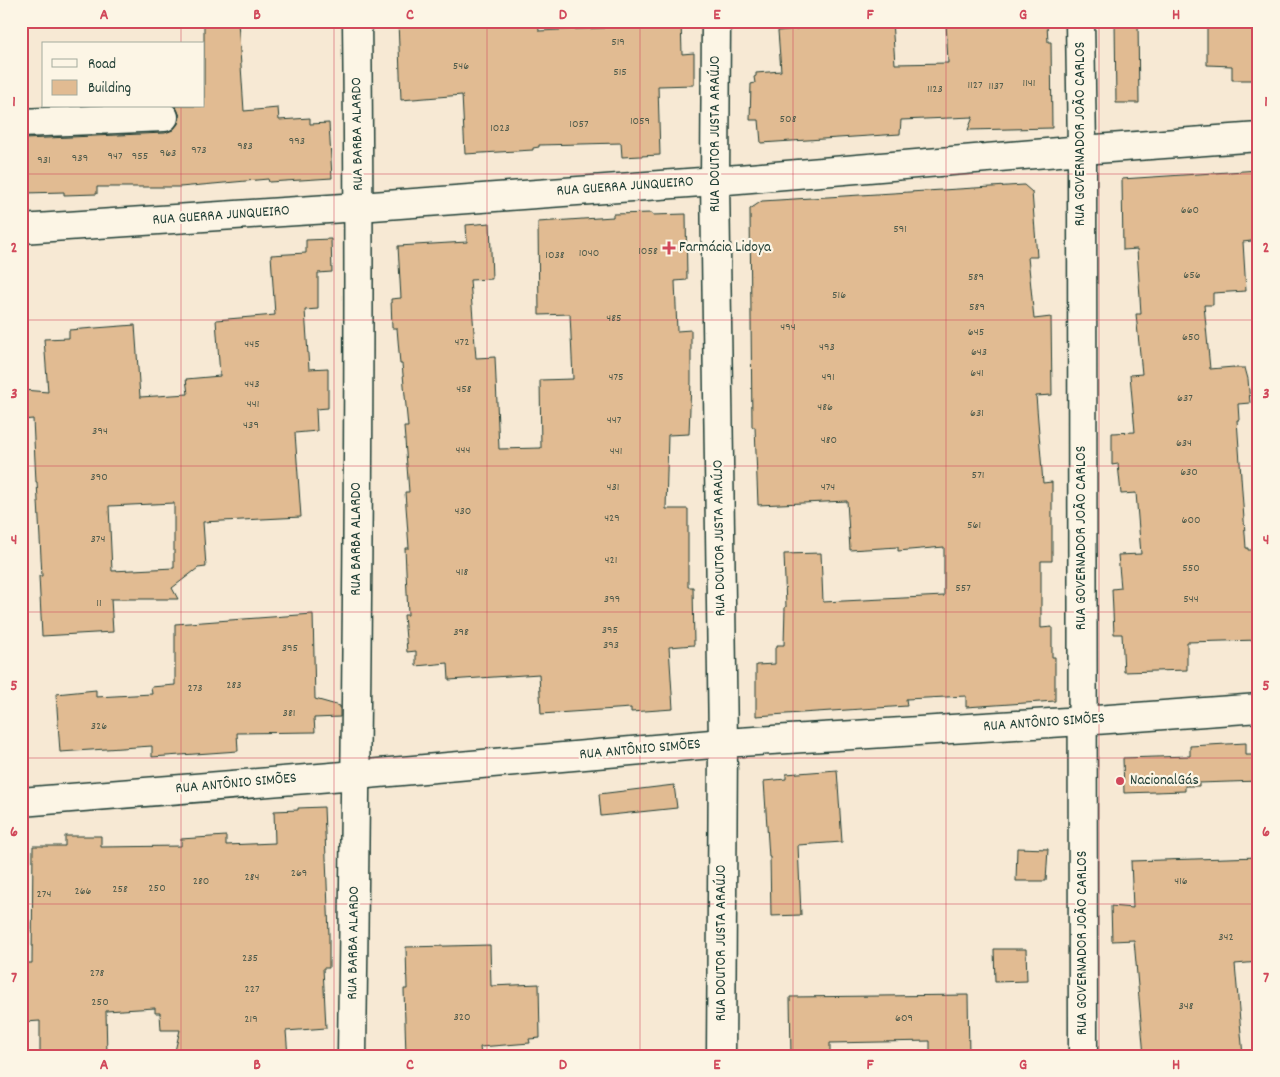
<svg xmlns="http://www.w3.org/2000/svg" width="1280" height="1077" font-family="Dekko,sans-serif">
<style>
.building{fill:#e1bb92;stroke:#1f3d34;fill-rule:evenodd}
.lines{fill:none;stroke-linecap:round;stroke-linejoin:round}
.minor-casing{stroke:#1f3d34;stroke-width:31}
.minor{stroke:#fcf5e5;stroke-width:28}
.grid{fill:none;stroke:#d1495b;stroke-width:1;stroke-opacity:0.55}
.poi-dot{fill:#d1495b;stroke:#fcf5e5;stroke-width:2}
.labels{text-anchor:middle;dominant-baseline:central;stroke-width:4.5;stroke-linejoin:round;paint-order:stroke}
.number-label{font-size:12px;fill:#505c4c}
.street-label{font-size:15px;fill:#1f3d34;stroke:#fcf5e5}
.poi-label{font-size:15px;fill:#1f3d34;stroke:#fcf5e5;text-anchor:start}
.neatline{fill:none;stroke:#d1495b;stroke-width:2}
.grid-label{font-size:16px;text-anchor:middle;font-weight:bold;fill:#d1495b}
</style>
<rect width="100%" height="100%" fill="#f7e9d4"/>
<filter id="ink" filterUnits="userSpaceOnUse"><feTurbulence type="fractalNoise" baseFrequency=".02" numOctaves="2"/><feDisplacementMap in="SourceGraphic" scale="10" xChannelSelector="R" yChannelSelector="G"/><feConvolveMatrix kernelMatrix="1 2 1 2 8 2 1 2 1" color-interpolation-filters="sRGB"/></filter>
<g filter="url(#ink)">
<g class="building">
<polygon points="204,21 238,21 244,111 278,108 279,120 310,118 310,124 329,123 332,178 269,182 268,179 180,187 97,187 97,194 64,195 64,192 25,193 24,139 165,133 173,130 178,124 180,116 177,109 175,106 204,106"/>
<polygon points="398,21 538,21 539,31 604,28 603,21 681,21 682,54 694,53 694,85 658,86 660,155 622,157 621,143 539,145 539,147 533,148 533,150 465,154 462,95 401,100"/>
<polygon points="797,21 892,21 895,64 948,63 946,21 1032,21 1032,25 1047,24 1048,42 1051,42 1052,128 968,130 973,117 901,120 900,134 761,143 759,120 750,120 751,84 755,83 754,77 756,76 756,73 781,71 778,31 797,29"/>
<polygon points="1115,21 1138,21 1139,103 1116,103"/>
<polygon points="1207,21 1259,21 1259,80 1232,80 1232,66 1207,65"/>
<polygon points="1259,170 1259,240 1243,242 1246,291 1213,293 1213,305 1204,305 1210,369 1234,367 1234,368 1245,368 1248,379 1250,403 1238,404 1239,420 1237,420 1246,548 1248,548 1248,550 1259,550 1259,640 1187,642 1187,670 1124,672 1122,634 1114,634 1112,589 1121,588 1118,555 1141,554 1136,493 1121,494 1118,464 1112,465 1112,433 1135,432 1130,375 1142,374 1136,314 1141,314 1137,249 1123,250 1122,179"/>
<polygon points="1024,185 1032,192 1037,257 1028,257 1034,319 1051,317 1052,395 1036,396 1043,483 1052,482 1052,561 1041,561 1041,628 1052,627 1052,657 1055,657 1055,701 966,707 966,696 906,699 907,706 756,716 756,665 775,664 775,648 777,648 777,645 784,645 785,607 786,607 784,554 821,553 823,602 944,596 944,547 898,551 898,547 850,550 847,501 758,505 755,427 752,427 750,209 762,201"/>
<polygon points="652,213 652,215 686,214 687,280 675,281 677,331 691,330 691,382 689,434 668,435 666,509 688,509 688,587 693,587 694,645 669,647 673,709 631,712 631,708 541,714 539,674 449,680 448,663 416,666 416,651 407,652 404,615 408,615 405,548 409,548 405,492 409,492 404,427 408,427 402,364 400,364 397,328 392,328 391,299 401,298 398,246 467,242 466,225 490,223 492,279 470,280 476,358 495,357 499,449 541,448 540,380 573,379 570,314 539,315 538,222 613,217 613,214"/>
<path d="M331 239 332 272 318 273V309L305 310 309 369 328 368V408L316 409 317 431 295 433 301 517 203 522 206 567 198 568 172 588 178 599H111L113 632 42 636 39 576H42L37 482H36L33 419 22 420 23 390 48 392 44 339 69 338V330L135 325 140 397 188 394 186 379 220 376 216 320 275 315 271 255 306 253V240ZM174 503V568L112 571 109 506Z"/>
<polygon points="313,614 315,699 340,706 340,717 314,718 315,732 237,733 238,751 152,757 152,746 60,752 56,694 96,690 96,697 152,694 151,687 175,685 175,624"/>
<polygon points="1246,743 1246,755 1259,755 1259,781 1199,783 1199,786 1185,786 1185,791 1124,793 1123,758 1190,756 1190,746"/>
<polygon points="837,770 842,842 798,845 801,915 771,916 770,857 769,857 764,781 786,779 786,774"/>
<polygon points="674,785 677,808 601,816 599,794"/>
<polygon points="324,807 329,935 329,968 323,968 326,1028 286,1031 288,1056 193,1056 192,1051 175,1051 180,1030 161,1030 160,1013 155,1013 155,1008 106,1011 107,1056 40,1056 40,1021 25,1022 23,992 21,993 21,963 32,963 33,846 65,846 65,836 101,836 101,847 181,846 181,839 226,836 226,845 275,843 274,811 298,810 298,808"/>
<polygon points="1017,848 1048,849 1046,881 1016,881"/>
<polygon points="1259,857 1259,962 1235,964 1243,1056 1144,1056 1134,940 1112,941 1111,906 1133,908 1131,861"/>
<polygon points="490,945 491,986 539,984 540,1038 529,1039 530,1043 480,1047 481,1056 406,1056 404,989 407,989 406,947"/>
<polygon points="994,949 1026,949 1027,981 995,982"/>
<polygon points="968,995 969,1056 930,1056 930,1041 830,1043 830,1056 791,1056 790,997"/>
</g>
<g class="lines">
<g class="minor-casing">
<g id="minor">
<polyline points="716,21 715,181 723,743 721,1056"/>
<polyline points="1080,21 1082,150 1083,1056"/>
<polyline points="21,123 164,117"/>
<polyline points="21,229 359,207 715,181 1082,150 1259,137"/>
<polyline points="21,802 356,775 723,743 1082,721 1259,708"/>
<path d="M352 1056C356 711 361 366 357 21"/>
</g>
</g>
<use href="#minor" class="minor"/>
</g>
</g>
<path class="grid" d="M181 21V44M334 21V1056M487 21V1056M640 21V1056M793 21V1056M946 21V1056M1099 21V1056M181 106V1056M21 174H1259M21 320H1259M21 466H1259M21 612H1259M21 758H1259M21 904H1259"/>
<g class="poi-dot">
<path d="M666.5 240.5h5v5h5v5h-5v5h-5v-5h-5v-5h5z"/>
<circle cx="1120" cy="781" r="5"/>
</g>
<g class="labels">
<g class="number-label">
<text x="618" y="42">519</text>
<text x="461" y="66">546</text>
<text x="620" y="72">515</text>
<text x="1029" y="83">1141</text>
<text x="975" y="85">1127</text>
<text x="996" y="86">1137</text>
<text x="935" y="89">1123</text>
<text x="788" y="119">508</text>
<text x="640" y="121">1059</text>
<text x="579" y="124">1057</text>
<text x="500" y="128">1023</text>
<text x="297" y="141">993</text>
<text x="245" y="146">983</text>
<text x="199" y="150">973</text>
<text x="168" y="153">963</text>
<text x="115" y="156">947</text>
<text x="140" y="156">955</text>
<text x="80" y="158">939</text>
<text x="44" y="160">931</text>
<text x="1190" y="210">660</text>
<text x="900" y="229">591</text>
<text x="648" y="251">1058</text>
<text x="589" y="253">1040</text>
<text x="555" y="255">1038</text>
<text x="1192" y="275">656</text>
<text x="976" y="277">589</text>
<text x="839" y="295">516</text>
<text x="977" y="307">589</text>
<text x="614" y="318">485</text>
<text x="788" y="327">494</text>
<text x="976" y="332">645</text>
<text x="1191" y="337">650</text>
<text x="462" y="342">472</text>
<text x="252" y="344">445</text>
<text x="827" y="347">493</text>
<text x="979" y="352">643</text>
<text x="977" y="373">641</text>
<text x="616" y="377">475</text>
<text x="828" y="377">491</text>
<text x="252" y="384">443</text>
<text x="464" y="389">458</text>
<text x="1185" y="398">637</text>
<text x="253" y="404">441</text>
<text x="825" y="407">486</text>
<text x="977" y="413">631</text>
<text x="614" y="420">447</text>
<text x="251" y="425">439</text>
<text x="100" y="431">394</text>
<text x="829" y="440">480</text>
<text x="1184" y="443">634</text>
<text x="463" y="450">444</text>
<text x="616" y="451">441</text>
<text x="1189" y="472">630</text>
<text x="978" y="475">571</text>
<text x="99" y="477">390</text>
<text x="613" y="487">431</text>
<text x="828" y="487">474</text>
<text x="463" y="511">430</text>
<text x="612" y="518">429</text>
<text x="1191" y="520">600</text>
<text x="974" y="525">561</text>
<text x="98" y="539">374</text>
<text x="611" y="560">421</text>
<text x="1191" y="568">550</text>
<text x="462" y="572">418</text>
<text x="963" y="588">557</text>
<text x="612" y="599">399</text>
<text x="1191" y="599">544</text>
<text x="99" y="603">11</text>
<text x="610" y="630">395</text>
<text x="461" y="632">398</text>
<text x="611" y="645">393</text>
<text x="290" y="648">395</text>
<text x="234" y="685">283</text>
<text x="195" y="688">273</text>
<text x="289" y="713">381</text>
<text x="99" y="726">326</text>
<text x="299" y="873">269</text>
<text x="252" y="877">284</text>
<text x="201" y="881">280</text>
<text x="1181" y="881">416</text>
<text x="157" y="888">250</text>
<text x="120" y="889">258</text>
<text x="83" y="891">266</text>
<text x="44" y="894">274</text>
<text x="1226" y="937">342</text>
<text x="250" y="958">235</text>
<text x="97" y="973">278</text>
<text x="252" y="989">227</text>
<text x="100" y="1002">250</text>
<text x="1186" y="1006">348</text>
<text x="462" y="1017">320</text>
<text x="904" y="1018">609</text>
<text x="251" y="1019">219</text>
</g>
<g class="street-label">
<text transform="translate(358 134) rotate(-91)">RUA BARBA ALARDO</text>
<text transform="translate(716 134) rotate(-90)">RUA DOUTOR JUSTA ARAÚJO</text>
<text transform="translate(1081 134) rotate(-90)">RUA GOVERNADOR JOÃO CARLOS</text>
<text transform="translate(625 187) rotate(-4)">RUA GUERRA JUNQUEIRO</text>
<text transform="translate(221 216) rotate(-4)">RUA GUERRA JUNQUEIRO</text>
<text transform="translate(720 538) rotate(-91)">RUA DOUTOR JUSTA ARAÚJO</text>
<text transform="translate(1082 538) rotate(-90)">RUA GOVERNADOR JOÃO CARLOS</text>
<text transform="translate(357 539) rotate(-90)">RUA BARBA ALARDO</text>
<text transform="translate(1044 723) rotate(-4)">RUA ANTÔNIO SIMÕES</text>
<text transform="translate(640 750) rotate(-5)">RUA ANTÔNIO SIMÕES</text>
<text transform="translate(236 784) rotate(-5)">RUA ANTÔNIO SIMÕES</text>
<text transform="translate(354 943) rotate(-89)">RUA BARBA ALARDO</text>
<text transform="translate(722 943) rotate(-90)">RUA DOUTOR JUSTA ARAÚJO</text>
<text transform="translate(1083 943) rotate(-90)">RUA GOVERNADOR JOÃO CARLOS</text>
</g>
<g class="poi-label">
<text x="679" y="248">Farmácia Lidoya</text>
<text x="1130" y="781">NacionalGás</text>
</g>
</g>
<rect width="1280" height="1077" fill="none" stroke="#fcf5e5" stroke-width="55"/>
<rect x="42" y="42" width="162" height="65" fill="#fcf5e5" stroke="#a4ab9e"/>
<rect x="52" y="59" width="25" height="8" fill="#fcf5e5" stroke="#a4ab9e"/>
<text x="88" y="68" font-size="15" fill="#1f3d34">Road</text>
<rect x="52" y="80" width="25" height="15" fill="#e1bb92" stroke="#a4ab9e"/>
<text x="88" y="92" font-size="15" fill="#1f3d34">Building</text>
<rect x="28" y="28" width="1224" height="1022" class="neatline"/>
<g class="grid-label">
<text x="104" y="19">A</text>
<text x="257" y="19">B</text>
<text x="410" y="19">C</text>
<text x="563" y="19">D</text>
<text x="717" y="19">E</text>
<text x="870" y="19">F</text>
<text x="1023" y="19">G</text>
<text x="1176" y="19">H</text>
<text x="14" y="106">1</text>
<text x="1266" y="106">1</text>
<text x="14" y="252">2</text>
<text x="1266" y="252">2</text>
<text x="14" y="398">3</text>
<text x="1266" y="398">3</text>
<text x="14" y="544">4</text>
<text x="1266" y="544">4</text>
<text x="14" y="690">5</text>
<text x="1266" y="690">5</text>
<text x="14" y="836">6</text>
<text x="1266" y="836">6</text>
<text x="14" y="982">7</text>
<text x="1266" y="982">7</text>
<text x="104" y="1069">A</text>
<text x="257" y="1069">B</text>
<text x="410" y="1069">C</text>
<text x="563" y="1069">D</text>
<text x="717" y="1069">E</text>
<text x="870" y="1069">F</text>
<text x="1023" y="1069">G</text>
<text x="1176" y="1069">H</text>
</g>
</svg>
